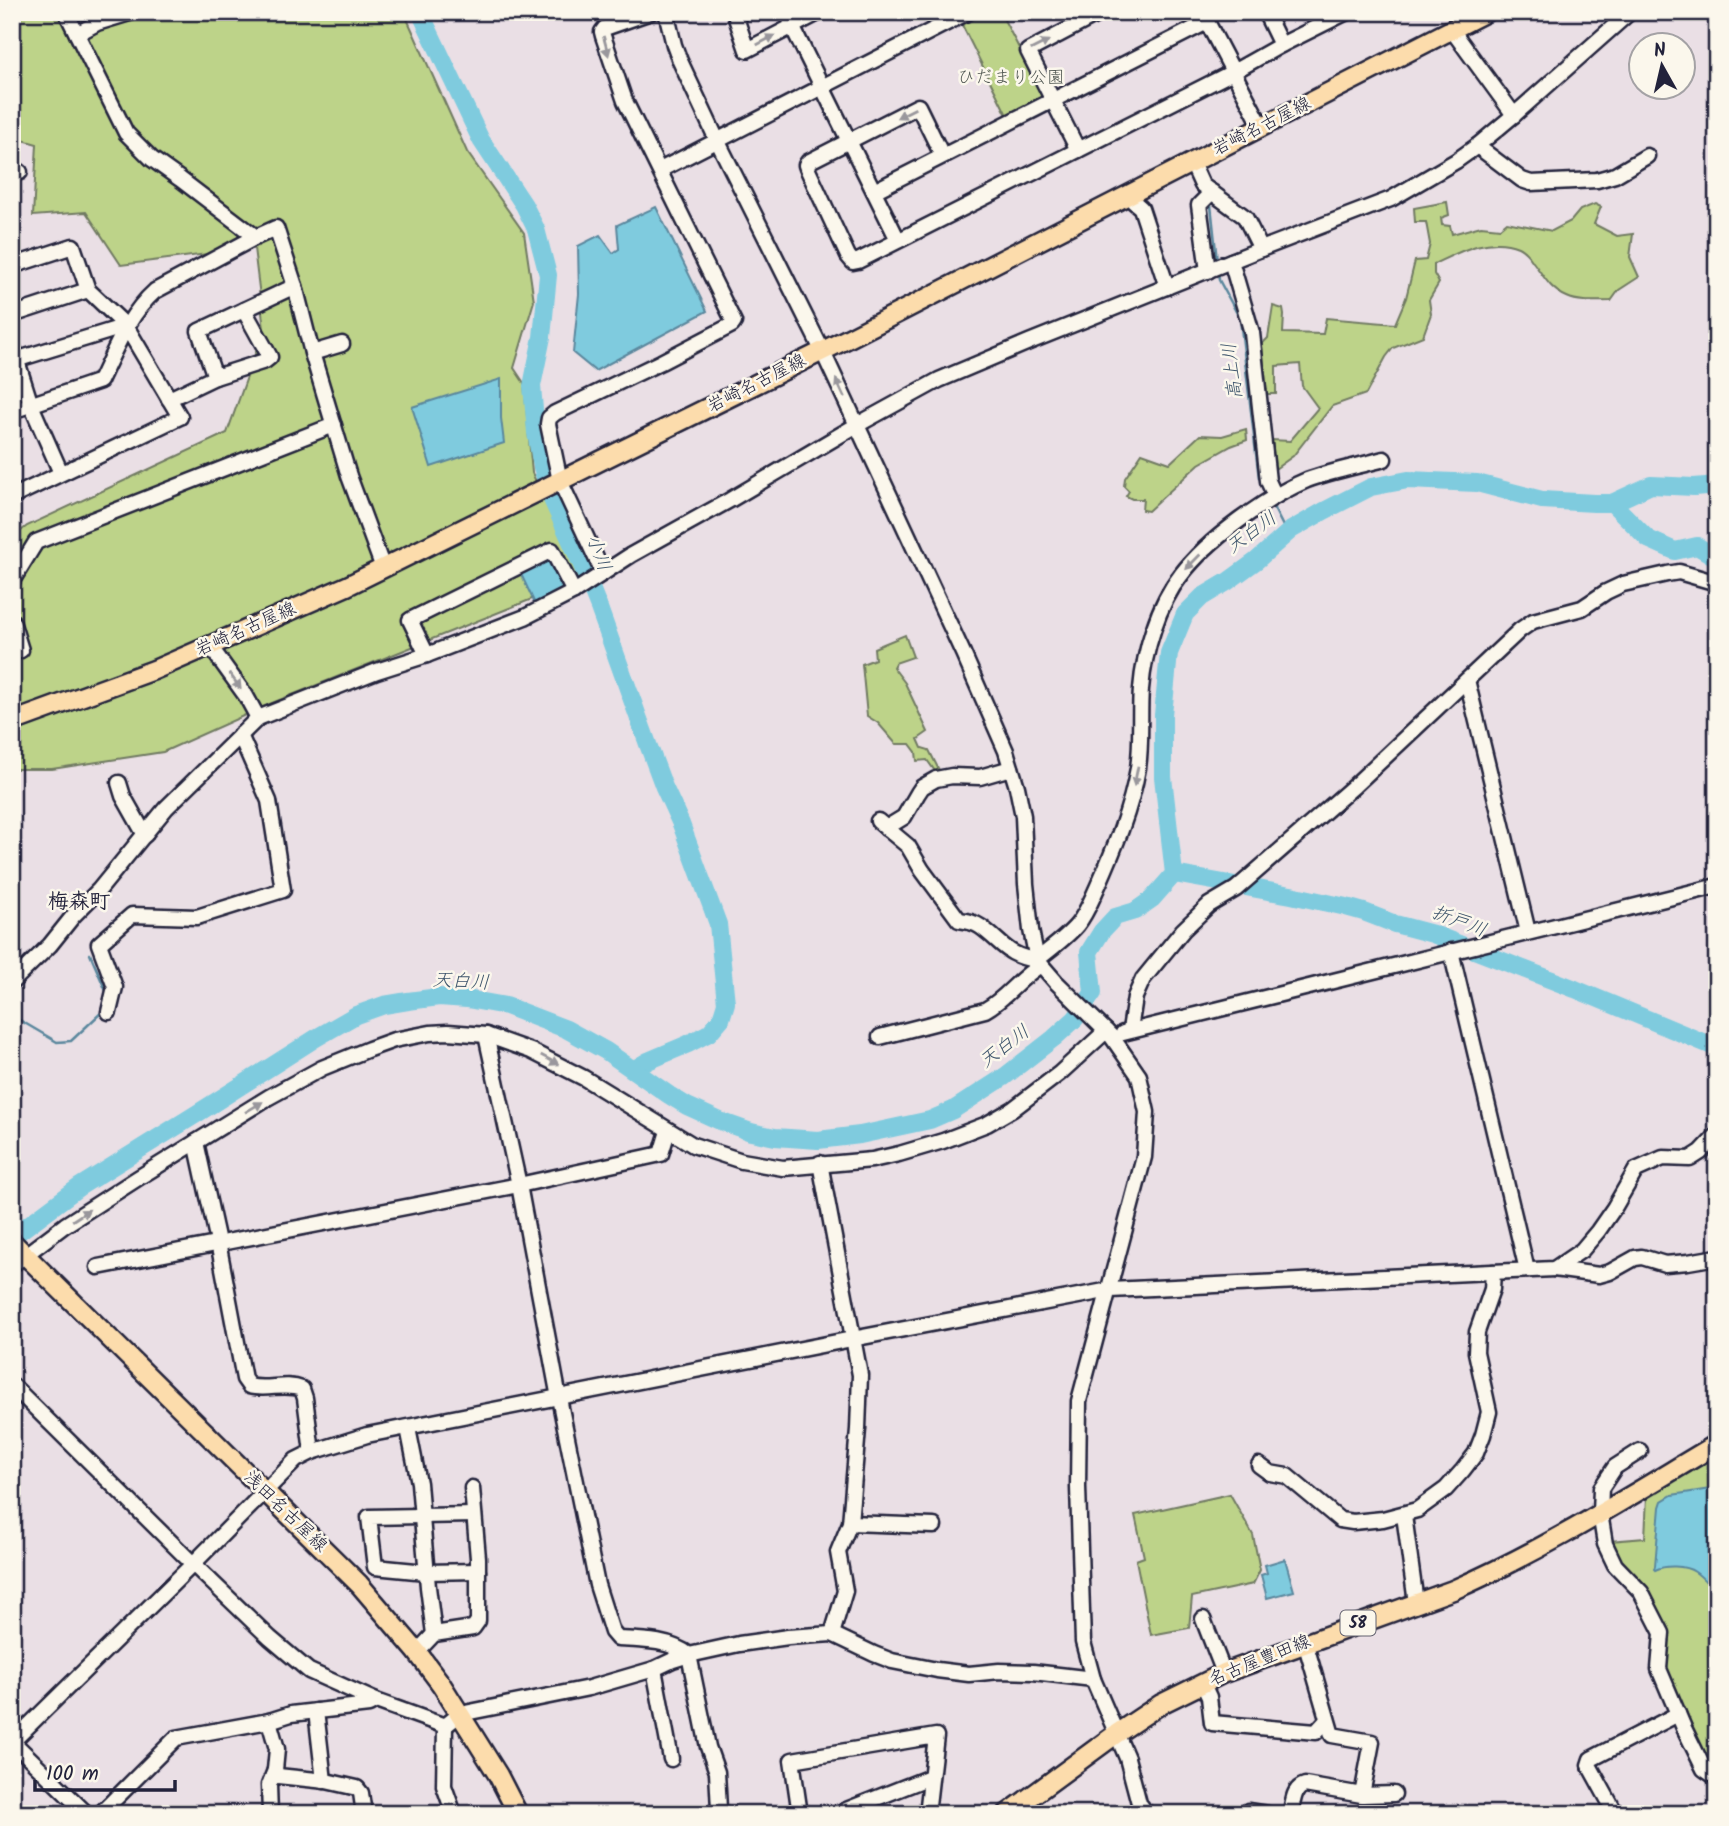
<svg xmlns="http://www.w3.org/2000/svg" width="1729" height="1826" font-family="Kalam,'Klee One',sans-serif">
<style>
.green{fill:#bdd389;stroke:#707a62;stroke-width:2}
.water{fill:#7fcbde;stroke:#5a879d;stroke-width:2}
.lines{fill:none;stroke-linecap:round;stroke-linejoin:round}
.stream{stroke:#5a879d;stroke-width:2.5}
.river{stroke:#7fcbde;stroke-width:18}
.minor-casing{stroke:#22223b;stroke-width:19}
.major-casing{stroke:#22223b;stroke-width:23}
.minor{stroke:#fbf7ec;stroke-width:14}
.major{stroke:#fcdcac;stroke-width:18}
.oneway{fill:#99979c}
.labels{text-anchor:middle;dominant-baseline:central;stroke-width:5;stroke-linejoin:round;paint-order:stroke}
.shield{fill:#fbf7ec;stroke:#636270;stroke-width:2}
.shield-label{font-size:16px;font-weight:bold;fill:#22223b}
.park-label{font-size:18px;fill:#505752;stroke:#fbf7ec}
.street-label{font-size:18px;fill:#22223b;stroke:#fbf7ec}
.water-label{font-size:19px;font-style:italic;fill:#3e556c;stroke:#fbf7ec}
.quarter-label{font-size:21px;font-weight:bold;fill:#22223b;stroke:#fbf7ec}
</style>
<rect width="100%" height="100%" fill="#eadfe5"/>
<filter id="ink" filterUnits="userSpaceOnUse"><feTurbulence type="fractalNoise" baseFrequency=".0143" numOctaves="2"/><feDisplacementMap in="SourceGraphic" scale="14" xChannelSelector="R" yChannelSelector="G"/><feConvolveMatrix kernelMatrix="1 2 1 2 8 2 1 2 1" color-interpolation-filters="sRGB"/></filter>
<g filter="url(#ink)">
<g class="green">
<polygon points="12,12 404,12 467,152 524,233 534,301 514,368 524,383 532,473 582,579 272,703 163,752 52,769 12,769 12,538 27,526 227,433 264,329 254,248 121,265 86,212 33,216 37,144 12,137"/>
<polygon points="988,12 1000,12 1044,96 1044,99 1009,119 962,25"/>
<path d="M1447 202 1449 215 1441 218 1442 225 1450 226 1452 234 1481 226 1500 228 1507 222 1552 231 1571 221 1580 210 1595 204 1601 207 1594 224 1617 236 1633 234 1630 257 1639 277 1619 290 1611 301C1596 301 1580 303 1567 297 1550 290 1543 275 1533 262 1530 257 1523 249 1518 247 1489 235 1459 252 1434 264V274L1439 283 1429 300 1431 314 1423 336 1393 348 1386 357 1366 394 1332 406 1293 456 1275 469 1272 440 1290 441 1318 408 1302 386 1300 364 1276 366V394H1267L1262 344 1268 338 1273 306 1283 309 1284 315 1283 333 1323 334 1326 318 1395 324 1406 298 1415 261 1426 260 1430 244 1426 222H1415L1414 208Z"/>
<polygon points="1246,429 1247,440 1231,446 1199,464 1148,511 1142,510 1143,499 1132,499 1126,496 1129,491 1124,486 1125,478 1142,453 1170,463 1200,435 1222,436"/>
<polygon points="905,635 913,657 895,663 893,667 905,683 928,732 918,739 922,748 929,750 939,770 935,771 927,760 917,761 916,752 910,744 896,744 878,723 867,716 862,664 875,659 874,648"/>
<polygon points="1717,1457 1717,1753 1706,1762 1663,1668 1664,1632 1619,1564 1610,1541 1645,1538 1647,1496"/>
<polygon points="1230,1494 1253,1535 1260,1570 1253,1584 1192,1597 1189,1628 1151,1635 1136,1560 1144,1557 1135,1515"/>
</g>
<g class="water">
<polygon points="656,207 707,311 595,371 573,353 579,294 578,246 600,235 613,253 619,249 617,225"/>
<polygon points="501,379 501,418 504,443 431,467 412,407"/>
<polygon points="552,554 566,588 535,604 520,572"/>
<path d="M1717 1488V1593C1710 1587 1703 1577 1695 1572 1685 1565 1665 1565 1655 1570L1654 1569 1655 1566 1660 1507 1662 1501 1672 1495Z"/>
<polygon points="1285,1559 1294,1591 1267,1598 1261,1575 1267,1573 1265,1565"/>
</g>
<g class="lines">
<g class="stream">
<polyline points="1211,205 1217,261"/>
<polyline points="1218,271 1219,280 1240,319 1259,478 1262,484"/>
<polyline points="1271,503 1287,534"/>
<polyline points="90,954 106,991 106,996"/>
<polyline points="12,1018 16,1018 57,1042 71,1041 104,1010"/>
</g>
<g class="river">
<polyline points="420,12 481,140 524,205 536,229 548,275 542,337 532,386 536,433 542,467 550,495 581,563 599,608 649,747 664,787 681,824 718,924 726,1003 721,1019 709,1033 688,1044 648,1061 633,1070"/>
<polyline points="1612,503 1648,539 1675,551 1697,546 1717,558"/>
<polyline points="1174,874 1291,895 1346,907 1364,912 1395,924 1433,934 1575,989 1717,1048"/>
<polyline points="12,1237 79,1187 198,1113 316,1038 356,1015 384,1005 408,1001 439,997 467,999 506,1006 566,1029 606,1051 669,1095 687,1106 720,1121 751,1132 775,1137 818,1140 860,1135 930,1120 953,1110 1004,1077 1054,1038 1075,1019 1093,993 1089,952 1102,931 1115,917 1135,911 1152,899 1174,874 1163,777 1163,715 1169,653 1185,614 1202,597 1227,582 1256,561 1291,530 1324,511 1371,487 1408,480 1477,483 1542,500 1594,503 1612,503 1651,485 1694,487 1717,485"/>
</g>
<g class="minor-casing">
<g id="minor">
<polyline points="66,12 126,133 152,159 180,179 256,237"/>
<polyline points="666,12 674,45 680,61 717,140 822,350 963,653 1006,751 1017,787 1023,816 1026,884 1031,930 1037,960 1056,982 1112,1037 1139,1076 1147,1112 1144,1157 1079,1401 1078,1487 1083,1642 1093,1679 1127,1758 1139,1803 1147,1814"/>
<polyline points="734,12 747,50 820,12"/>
<polyline points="788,12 792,26 898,240"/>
<polyline points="1202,12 1262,127"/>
<polyline points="1265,12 1281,45"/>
<polyline points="1452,30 1514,115"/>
<polyline points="77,34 97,23 133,12"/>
<polyline points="1477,146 1522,180 1531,183 1597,180 1615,175 1647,156"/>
<polyline points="1078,150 1028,51 1102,12"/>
<polyline points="942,155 918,106 808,162 806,165 807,168 848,256 853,262 858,261 1233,72 1281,45 1347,12"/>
<polyline points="1192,163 1202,185 1245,217 1261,249"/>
<polyline points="660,170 968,12"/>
<polyline points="12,174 20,172"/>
<polyline points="874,191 1207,22"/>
<polyline points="1130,195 1134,202 1141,208 1167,287"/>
<polyline points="1231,261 1252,333 1268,481 1275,496"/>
<polyline points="12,266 73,246 88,290 126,326 180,417 12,497"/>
<polyline points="1208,271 1199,205 1212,192"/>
<polyline points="12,315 88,290"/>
<polyline points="12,345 31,405 61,473"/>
<polyline points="312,353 342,344"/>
<polyline points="12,361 126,326"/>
<polyline points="215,377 265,361 270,357 244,310"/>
<polyline points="169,399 215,377 199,331 295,286"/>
<path d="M12 411 100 381C115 350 128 315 155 291L256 237 276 228 295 286 312 353 349 476 383 568"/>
<polyline points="603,573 560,481 548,424 549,418 555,413 661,362 732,325 734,322 625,101 603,36 602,32 605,28 651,12"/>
<polyline points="12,581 36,542 334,425"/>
<polyline points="12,621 21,650 12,653"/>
<polyline points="210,646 246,696 258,718"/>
<polyline points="427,655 410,620 552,550 574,592"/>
<polyline points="1467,680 1528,932"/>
<polyline points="119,783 123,796 145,835"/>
<path d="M878 821 908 846 922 870 959 920C967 921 974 922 981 927 1002 942 1008 957 1037 960 1050 949 1066 938 1077 925 1086 914 1091 901 1097 888 1114 850 1131 809 1138 768 1142 741 1139 715 1141 689 1144 652 1158 604 1181 575 1207 540 1267 497 1307 480 1331 471 1359 466 1384 459"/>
<polyline points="886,828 904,817 918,793 922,787 936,779 952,776 980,777 1011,768"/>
<polyline points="1451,951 1527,1270"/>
<polyline points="12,982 50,945 74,915 99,890 166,808 258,718 377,671 427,655 525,617 574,592 631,555 730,500 857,425 939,380 1029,342 1261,249 1391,199 1456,161 1477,146 1514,115 1630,12"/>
<polyline points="109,1012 115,987 99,944 132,915 197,917 283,890 269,801 240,735"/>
<polyline points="1130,1030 1135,997 1143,979 1183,930 1209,905 1236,889 1354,786 1520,630 1533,621 1582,608 1606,592 1623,584 1667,574 1679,572 1717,583"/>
<polyline points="1123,1033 1717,886"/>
<path d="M486 1035 519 1185 559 1398 597 1585 612 1632 618 1639C642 1640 670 1640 689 1655L708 1747 717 1772 719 1809 718 1814"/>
<path d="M880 1037 985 1010C1006 999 1020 977 1041 965"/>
<path d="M196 1142 218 1242 244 1379 249 1386C267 1391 285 1382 302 1389L305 1398 312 1452"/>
<polyline points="820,1163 860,1375 858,1429 850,1523 838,1552 845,1591 832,1634"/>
<polyline points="12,1265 65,1225 138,1178 269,1097 322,1068 369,1049 394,1040 430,1033 448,1032 486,1035 531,1051 584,1078 693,1145 742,1161 783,1168 872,1160 899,1154 943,1141 987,1124 1013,1109 1060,1073 1106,1031"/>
<polyline points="98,1267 519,1185 661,1154 668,1131"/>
<polyline points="1554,1269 1599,1275 1610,1272 1635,1258 1642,1257 1665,1264 1688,1262 1717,1257"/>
<polyline points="12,1385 193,1564 270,1638 309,1671 376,1701 445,1726 444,1786 454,1814"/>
<polyline points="408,1428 419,1483 428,1587 434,1634"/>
<polyline points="1640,1451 1615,1467 1601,1488 1600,1513 1605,1544 1615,1565 1641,1592 1662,1633 1659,1669 1684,1728 1704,1769 1717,1778"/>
<polyline points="1259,1465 1270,1473 1287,1476 1340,1520 1353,1522 1383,1519 1417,1510 1446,1489 1463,1470 1476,1453 1483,1435 1489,1412 1476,1352 1477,1332 1492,1289 1493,1272"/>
<polyline points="474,1515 369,1517 375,1567 426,1572 478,1571"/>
<polyline points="1404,1515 1416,1603"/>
<polyline points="850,1523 934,1526"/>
<polyline points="1203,1619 1224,1673"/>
<polyline points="417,1652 434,1634 473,1628 478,1621 478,1558 472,1488"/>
<polyline points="654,1669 671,1759"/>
<polyline points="1203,1684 1209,1697 1212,1723 1316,1732 1327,1720"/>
<polyline points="316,1711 324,1781"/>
<polyline points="269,1721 277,1749 275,1770 278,1776 326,1781 357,1788 361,1793 364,1814"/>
<polyline points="445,1726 460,1714 589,1688 654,1669 673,1660 689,1655 739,1644 788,1637 832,1634 874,1654 892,1661 937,1670 969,1674 999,1671 1033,1672 1093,1679"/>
<polyline points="12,1741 87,1814"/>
<polyline points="12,1742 193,1564 296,1460 312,1452 367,1435 852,1339 1110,1290 1554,1269 1582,1250 1598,1231 1614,1208 1636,1170 1663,1158 1690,1159 1701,1152 1717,1135"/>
<polyline points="1362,1795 1394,1794"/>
<polyline points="100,1814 176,1738 269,1721 291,1714 369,1705 376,1701"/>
<polyline points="270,1814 269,1785 275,1770"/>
<polyline points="800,1814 792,1760 936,1736 927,1814"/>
<polyline points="836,1814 930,1777"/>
<polyline points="1247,1814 1248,1811 1267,1814"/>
<path d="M1290 1814C1294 1802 1292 1789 1305 1785L1362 1795 1372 1742 1332 1735 1305 1642"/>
<polyline points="1616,1814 1589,1765 1591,1759 1678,1714"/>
</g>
</g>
<g class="major-casing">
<g id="major">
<polyline points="12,722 154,670 347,586 847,339 1486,12"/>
<polyline points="12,1242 359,1584 417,1652 441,1684 498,1775 518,1814"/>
<path d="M1007 1814 1116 1734 1161 1704 1224 1673 1453 1590C1545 1550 1631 1495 1717 1444"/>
</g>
</g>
<use href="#minor" class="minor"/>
<use href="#major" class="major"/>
</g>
<defs><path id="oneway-solid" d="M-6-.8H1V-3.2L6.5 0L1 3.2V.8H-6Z" transform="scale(1.75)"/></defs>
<g class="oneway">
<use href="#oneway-solid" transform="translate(766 40) rotate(-28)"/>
<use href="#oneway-solid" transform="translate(1040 45) rotate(-27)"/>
<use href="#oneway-solid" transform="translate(606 46) rotate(75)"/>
<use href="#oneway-solid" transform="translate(906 113) rotate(153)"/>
<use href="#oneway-solid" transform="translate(840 388) rotate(-115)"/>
<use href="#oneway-solid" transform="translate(1193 562) rotate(134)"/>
<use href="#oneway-solid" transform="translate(235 681) rotate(54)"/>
<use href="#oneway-solid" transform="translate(1136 776) rotate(101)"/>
<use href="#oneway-solid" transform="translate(550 1060) rotate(28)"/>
<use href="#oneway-solid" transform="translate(254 1107) rotate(-31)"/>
<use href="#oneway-solid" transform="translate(81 1215) rotate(-33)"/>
</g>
</g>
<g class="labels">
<rect class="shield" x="1340.5" y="1610.5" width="35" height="25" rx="5"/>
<g class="shield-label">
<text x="1358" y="1623">58</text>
</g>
<g class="park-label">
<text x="1011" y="78">ひだまり公園</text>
</g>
<g class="street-label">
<text transform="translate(1262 127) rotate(-27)">岩崎名古屋線</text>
<text transform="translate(757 384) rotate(-27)">岩崎名古屋線</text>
<text transform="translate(246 630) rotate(-24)">岩崎名古屋線</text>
<text transform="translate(285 1512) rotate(44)">浅田名古屋線</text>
<text transform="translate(1260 1661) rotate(-22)">名古屋豊田線</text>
</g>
<g class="water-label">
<text transform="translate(1233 371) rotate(-97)">高上川</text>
<text transform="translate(1252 533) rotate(-36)">天白川</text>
<text transform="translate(598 553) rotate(69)">小川</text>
<text transform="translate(1459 922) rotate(21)">折戸川</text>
<text transform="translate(461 982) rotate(3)">天白川</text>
<text transform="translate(1005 1047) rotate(-37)">天白川</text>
</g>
<g class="quarter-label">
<text x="79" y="902">梅森町</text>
</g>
</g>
<rect width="1729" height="1826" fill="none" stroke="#fbf7ec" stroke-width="42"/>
<rect x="21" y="21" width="1687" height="1784" fill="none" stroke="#22223b" stroke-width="2.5" filter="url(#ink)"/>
<g transform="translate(1662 66) rotate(352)"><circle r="33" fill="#fbf7ec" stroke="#a4a2a5" stroke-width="2"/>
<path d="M0-5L12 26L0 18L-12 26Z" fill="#22223b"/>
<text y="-10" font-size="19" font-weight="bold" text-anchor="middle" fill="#22223b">N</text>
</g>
<path d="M35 1780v10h140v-10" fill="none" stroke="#22223b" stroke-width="3.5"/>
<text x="46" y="1780" font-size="21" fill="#22223b" stroke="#fbf7ec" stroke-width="5" paint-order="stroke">100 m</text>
</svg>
